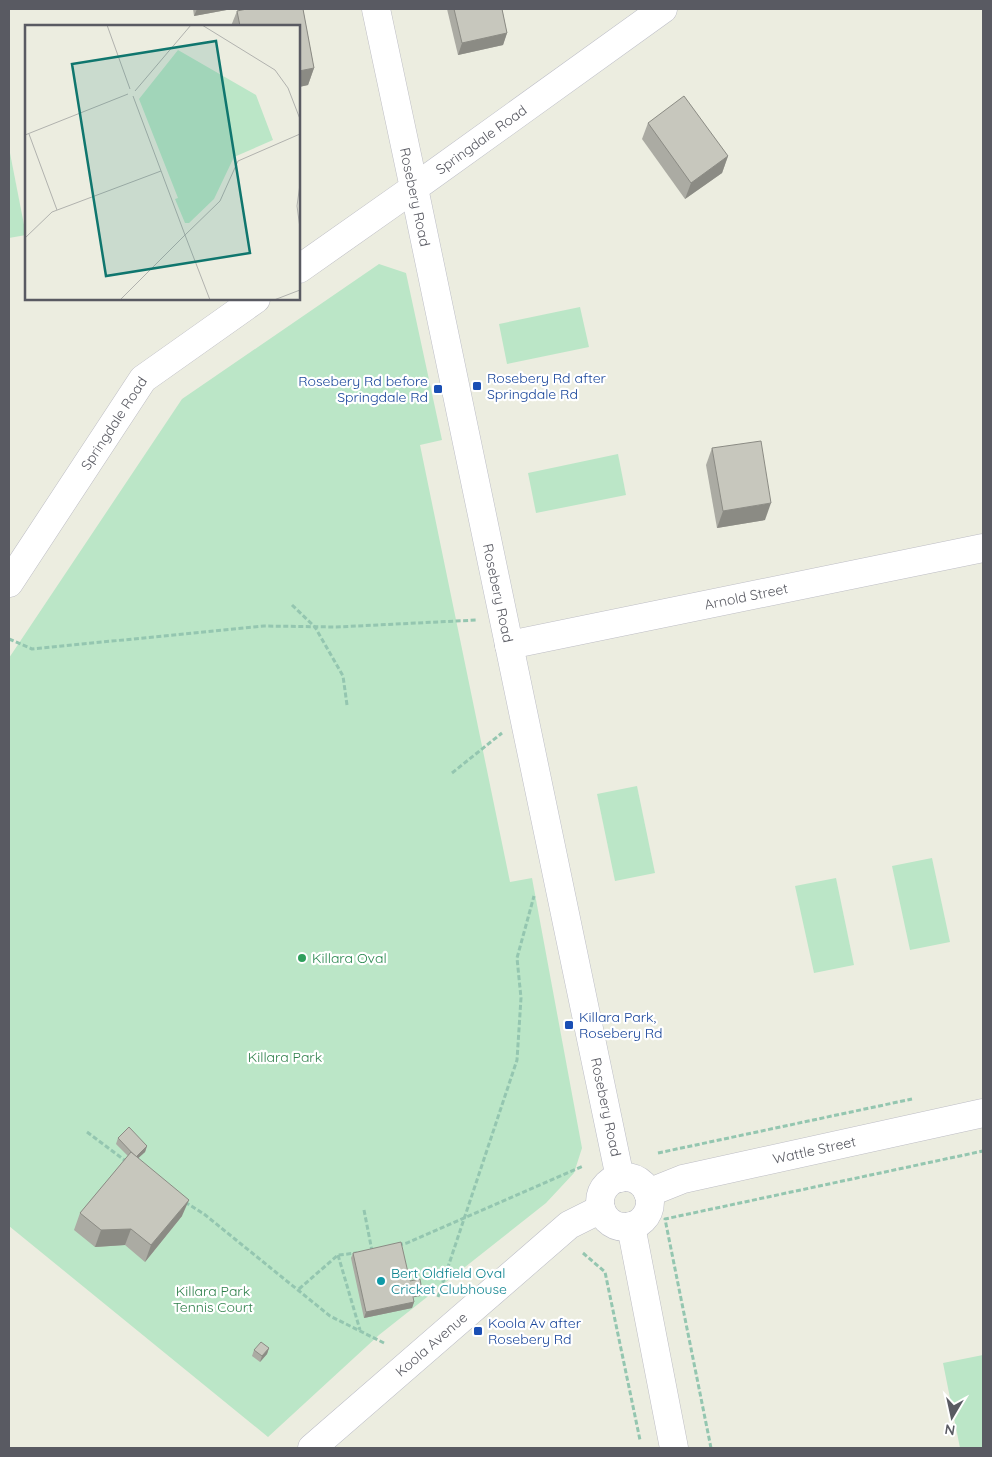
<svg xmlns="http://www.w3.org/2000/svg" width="992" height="1457" font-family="Quicksand,sans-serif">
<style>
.green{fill:#bbe6c7}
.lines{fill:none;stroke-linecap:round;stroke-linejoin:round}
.street-casing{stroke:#bdbdc4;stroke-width:29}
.secondary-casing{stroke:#bdbec7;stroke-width:29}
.path{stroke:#94c6b0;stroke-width:3;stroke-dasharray:5 2.5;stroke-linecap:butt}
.street{stroke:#fff;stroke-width:28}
.secondary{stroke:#fff;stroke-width:28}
.wall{fill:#ababa3}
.shaded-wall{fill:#8b8b84}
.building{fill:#c7c7bd;stroke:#8b8b84}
.transit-dot{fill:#1a4fb4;stroke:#fff;stroke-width:2}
.leisure-dot{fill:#2e9e5b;stroke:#fff;stroke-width:2}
.culture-dot{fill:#0f9aa8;stroke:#fff;stroke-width:2}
.labels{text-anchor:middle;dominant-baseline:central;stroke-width:4.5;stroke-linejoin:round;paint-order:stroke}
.street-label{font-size:14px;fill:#595a62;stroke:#fff}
.transit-label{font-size:14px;fill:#164399;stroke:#fff;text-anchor:start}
.leisure-label{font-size:14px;fill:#27864d;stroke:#fff;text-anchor:start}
.park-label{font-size:14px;fill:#30814c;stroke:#fff}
.culture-label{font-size:14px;fill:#0d838f;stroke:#fff;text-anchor:start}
.inset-road{fill:none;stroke:#b1b2ae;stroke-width:1}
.view{fill:#0f766e;fill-opacity:0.15;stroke:#0f766e;stroke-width:2.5}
.inset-edge{fill:none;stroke:#595a62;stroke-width:2.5}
</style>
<rect width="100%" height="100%" fill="#ecede0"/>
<g class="green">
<polygon points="9,148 26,235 9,238"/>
<polygon points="379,264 406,273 442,440 420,445 510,882 532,878 582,1148 574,1173 546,1203 379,1335 268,1437 9,1226 9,658 182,399"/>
<polygon points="580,307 589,347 507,364 499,324"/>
<polygon points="618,454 626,495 536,513 528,473"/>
<polygon points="637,786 655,873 615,881 597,794"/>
<polygon points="932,858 950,942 910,950 892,866"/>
<polygon points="836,878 854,965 814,973 795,886"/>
<polygon points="983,1355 983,1448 960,1448 943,1363"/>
</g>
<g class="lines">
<g class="street-casing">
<g id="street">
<polyline points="299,269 414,188 376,9"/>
<path id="s1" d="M9 583 143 379 256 299"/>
<path id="s2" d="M509 645 983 548"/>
<path id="s3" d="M648 1193 683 1179 983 1113"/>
<polyline points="631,1226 674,1448"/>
</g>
</g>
<g class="secondary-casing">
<g id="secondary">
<circle cx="625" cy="1202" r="25"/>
<path id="s4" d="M620 1178 414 188 663 9"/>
<path id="s5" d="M312 1448 569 1225 601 1209"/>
</g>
</g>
<g class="path">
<polyline points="292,605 315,627 343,676 347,705"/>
<polyline points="9,639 32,649 264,626 336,627 478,620"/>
<polyline points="452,773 502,733"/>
<polyline points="87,1132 127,1162"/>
<polyline points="658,1153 912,1099"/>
<polyline points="185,1202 204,1214 330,1316 384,1343"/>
<polyline points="364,1210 372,1251"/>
<polyline points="398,1245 407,1243 583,1166"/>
<polyline points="583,1253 605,1272 640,1440"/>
<polyline points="338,1255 360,1330"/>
<polyline points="299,1289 338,1255 357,1253"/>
<polyline points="438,1297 517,1060 521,998 517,958 534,896"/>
<polyline points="711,1448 665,1219 983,1151"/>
</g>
<use href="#street" class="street"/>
<use href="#secondary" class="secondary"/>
</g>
<g class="wall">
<polygon points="193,9 232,9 194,16"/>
<polygon points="247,9 303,9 314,68 308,85 299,87 299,26 231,26 237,11"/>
<polygon points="447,9 502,9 507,33 503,45 458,55"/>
<polygon points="648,123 728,156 722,173 685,199 642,139"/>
<polygon points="712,448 765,520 717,528 706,465"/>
<polygon points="118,1138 147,1146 145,1152 138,1158 182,1216 145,1262 125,1245 95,1247 74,1230 80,1213 128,1156 116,1144"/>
<polygon points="353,1253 410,1281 420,1296 413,1297 414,1302 412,1308 364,1318 351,1258"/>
<polygon points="269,1348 267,1354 260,1362 252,1356 254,1350"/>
</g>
<g class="shaded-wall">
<polygon points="197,9 232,9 194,16"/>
<polygon points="507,33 503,45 458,55 462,43"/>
<polygon points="314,68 308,85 299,87 299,71"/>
<polygon points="728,156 722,173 685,199 691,183"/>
<polygon points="771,503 765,520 717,528 723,511"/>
<polygon points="147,1146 145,1152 134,1162 136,1157"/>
<polygon points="189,1200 182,1216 145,1262 151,1245"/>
<polygon points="131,1229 125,1245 95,1247 101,1230"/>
<polygon points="422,1290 420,1296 410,1298 412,1292"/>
<polygon points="414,1302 412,1308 364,1318 366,1312"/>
<polygon points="269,1348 267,1354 260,1362 262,1356"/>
</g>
<g class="building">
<polygon points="247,9 303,9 314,68 299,71 299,26 240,26 237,11"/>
<polygon points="454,9 502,9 507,33 462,43"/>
<polygon points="684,96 728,156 691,183 648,123"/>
<polygon points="761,441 771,503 723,511 712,448"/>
<polygon points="129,1127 147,1146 136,1157 118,1138"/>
<polygon points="131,1152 189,1200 151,1245 131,1229 101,1230 80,1213"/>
<polygon points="401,1242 410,1281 420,1279 422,1290 412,1292 414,1302 366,1312 353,1253"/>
<polygon points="261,1342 269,1348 262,1356 254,1350"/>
</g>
<g class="transit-dot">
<rect x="472" y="381" width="10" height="10" rx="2.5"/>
<rect x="433" y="384" width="10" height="10" rx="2.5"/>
<rect x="564" y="1020" width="10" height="10" rx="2.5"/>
<rect x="473" y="1326" width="10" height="10" rx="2.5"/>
</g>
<circle class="leisure-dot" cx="302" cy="958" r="5"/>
<circle class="culture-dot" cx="381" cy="1281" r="5"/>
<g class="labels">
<g class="street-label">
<text stroke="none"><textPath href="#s4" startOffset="1094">Springdale Road</textPath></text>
<text transform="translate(415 197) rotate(78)">Rosebery Road</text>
<text stroke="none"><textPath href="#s1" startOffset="191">Springdale Road</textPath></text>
<text transform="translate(498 593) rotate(78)">Rosebery Road</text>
<text stroke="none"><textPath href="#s2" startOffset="242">Arnold Street</textPath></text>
<text transform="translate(606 1107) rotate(78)">Rosebery Road</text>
<text stroke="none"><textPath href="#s3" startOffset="172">Wattle Street</textPath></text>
<text stroke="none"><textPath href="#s5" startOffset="158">Koola Avenue</textPath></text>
</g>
<g class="transit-label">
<text x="487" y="378">Rosebery Rd after<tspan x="487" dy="16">Springdale Rd</tspan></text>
<text x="428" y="381" text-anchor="end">Rosebery Rd before<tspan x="428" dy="16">Springdale Rd</tspan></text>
<text x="579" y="1017">Killara Park,<tspan x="579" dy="16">Rosebery Rd</tspan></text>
<text x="488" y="1323">Koola Av after<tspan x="488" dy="16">Rosebery Rd</tspan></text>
</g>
<g class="leisure-label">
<text x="312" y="958">Killara Oval</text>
</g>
<g class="park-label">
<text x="285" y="1057">Killara Park</text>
<text x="213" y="1291">Killara Park<tspan x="213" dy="16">Tennis Court</tspan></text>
</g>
<g class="culture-label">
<text x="391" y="1273">Bert Oldfield Oval<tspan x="391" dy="16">Cricket Clubhouse</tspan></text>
</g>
</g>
<g transform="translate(25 25)">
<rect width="275" height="275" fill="#ecede0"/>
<path d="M153 25 231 70 248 115 209 132 189 174 164 198H160L150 174 153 173 114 74Z" fill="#bbe6c7"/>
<path class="inset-road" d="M82 0 105 64M177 0 250 45 263 63 275 94M110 66 166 0M4 109 32 185M0 110 103 69M275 159 272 181 275 203M0 213 27 187 136 146M95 275 160 210 108 71M185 275 160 210 195 176 213 136 275 109M249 275 275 265"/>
<path class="view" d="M191 16 225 228 81 251 47 39Z"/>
<rect width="275" height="275" class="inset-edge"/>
</g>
<rect width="992" height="1457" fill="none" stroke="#595a62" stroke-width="20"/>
<g transform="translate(952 1417) rotate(189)" stroke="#ffffff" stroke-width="4" paint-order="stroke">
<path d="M0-4L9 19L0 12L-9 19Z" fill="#595a62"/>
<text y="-8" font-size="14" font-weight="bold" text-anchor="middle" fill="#595a62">N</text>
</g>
</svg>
